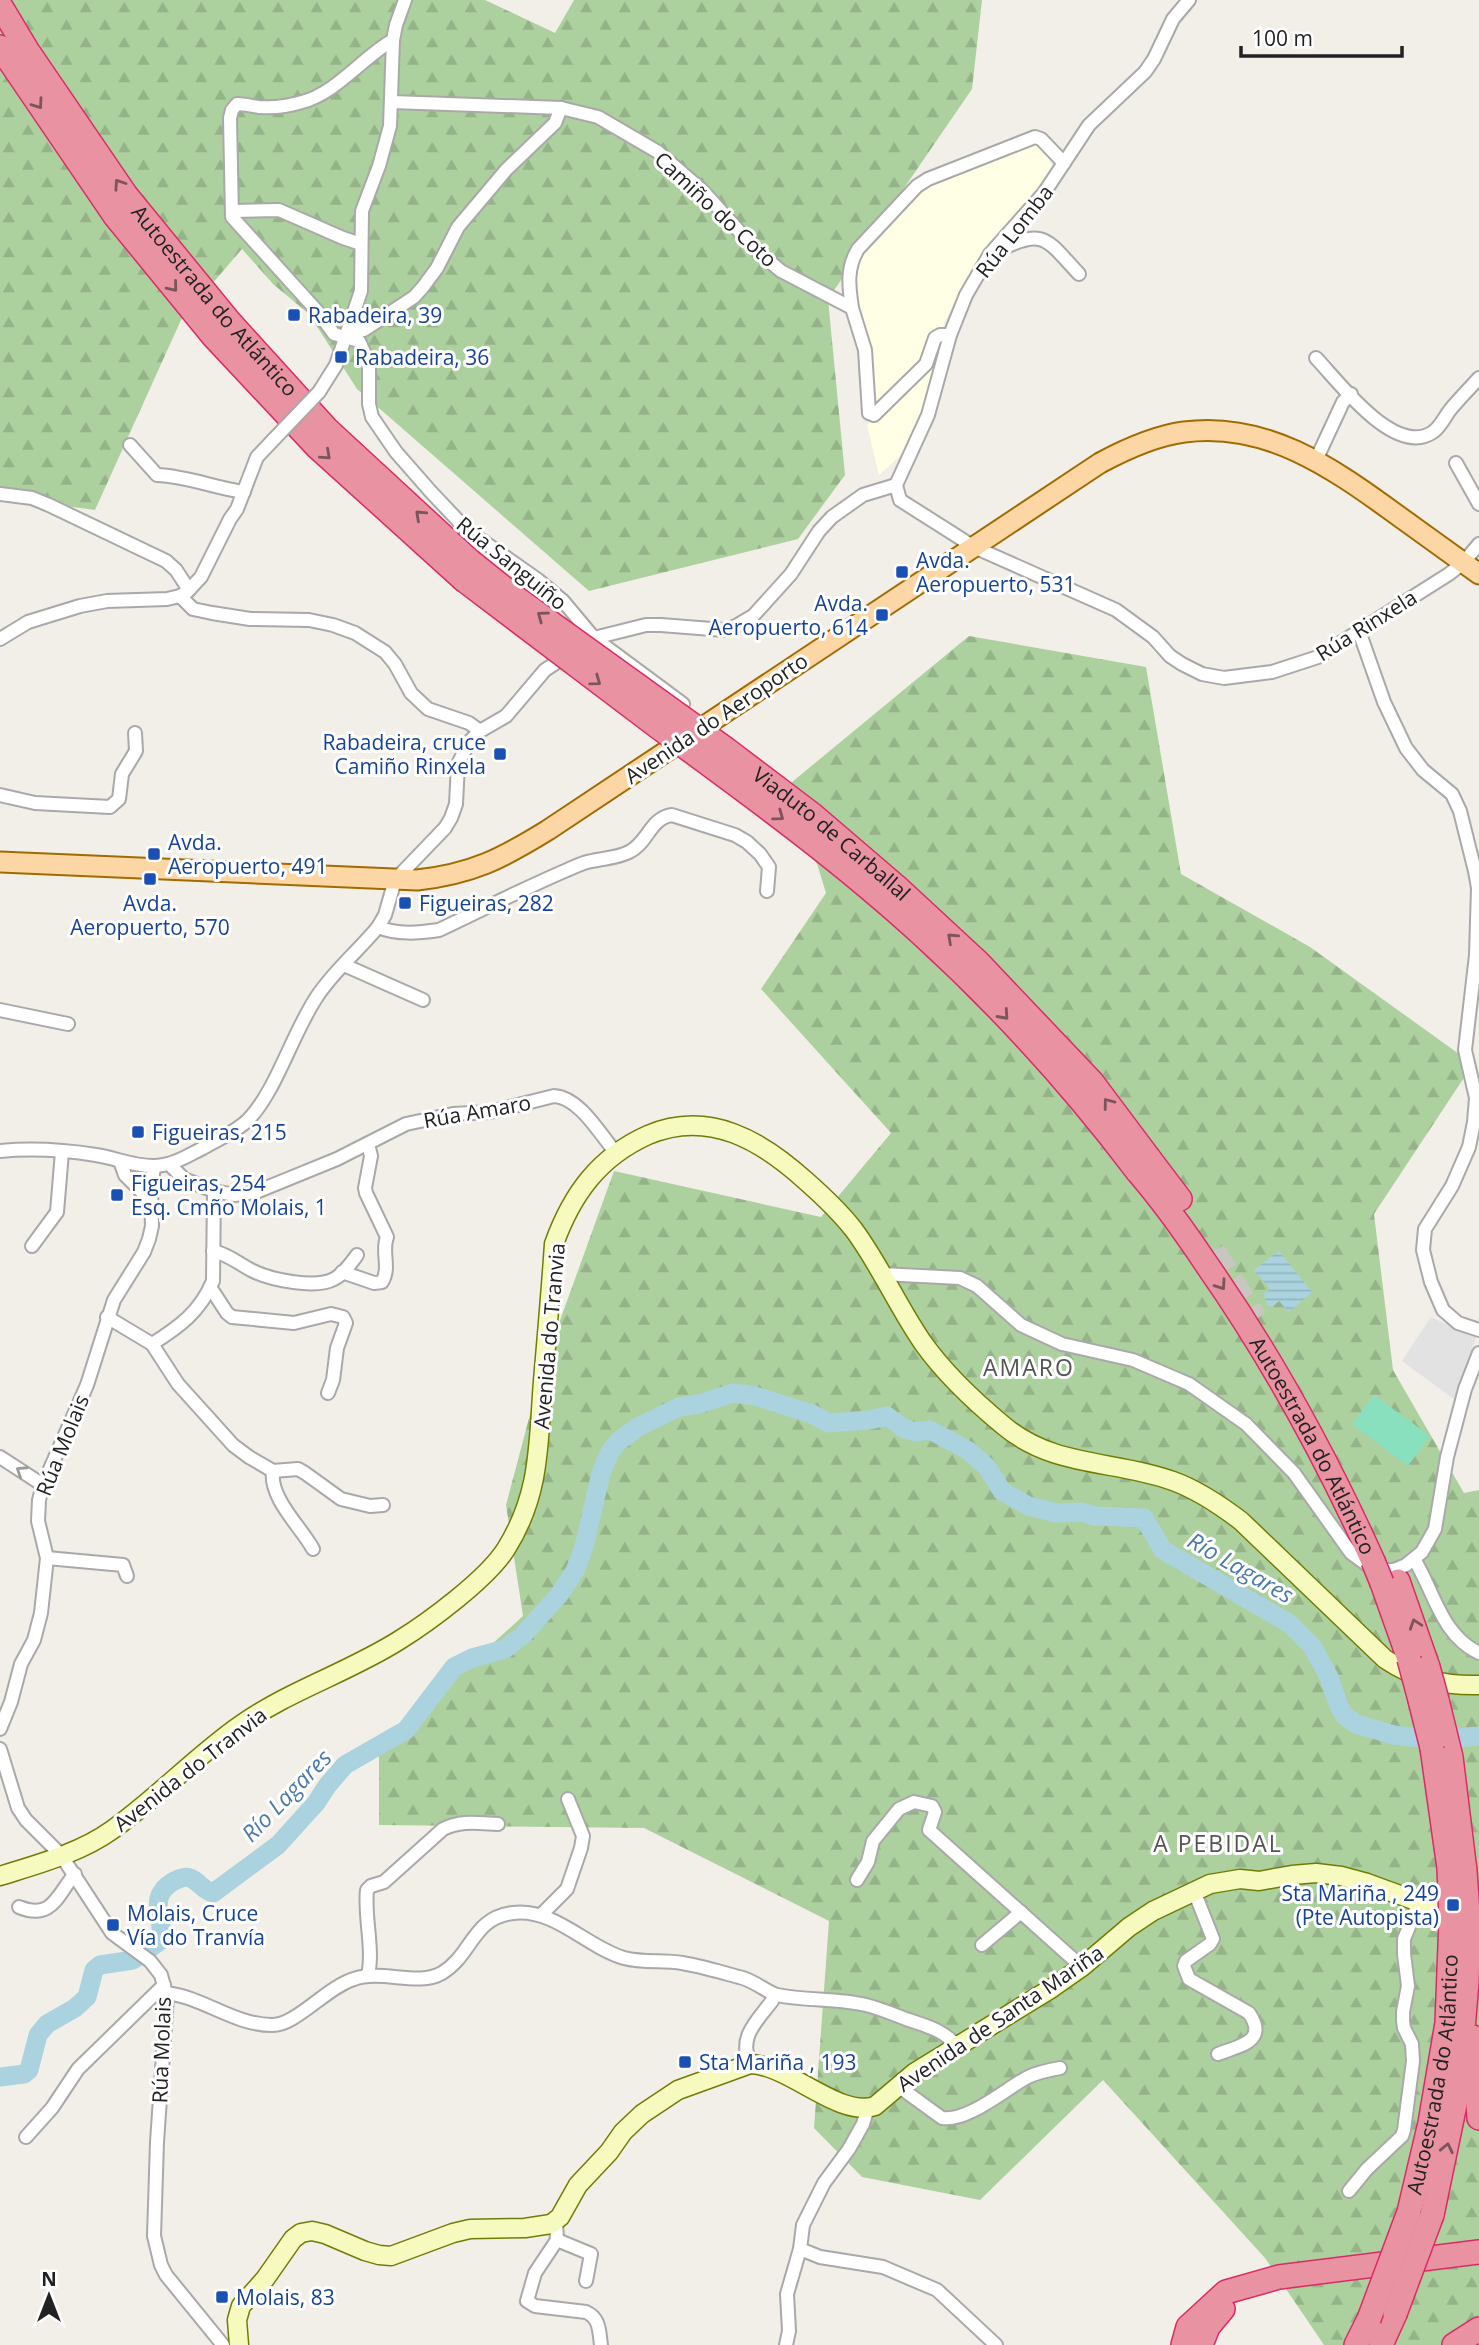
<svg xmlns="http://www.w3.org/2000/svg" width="1479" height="2345" font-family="'Open Sans',sans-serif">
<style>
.education{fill:#ffffe5}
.forest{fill:url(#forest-firs)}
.pitch{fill:#88e0be}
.parking{fill:#e2e2e2}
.water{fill:url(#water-rules)}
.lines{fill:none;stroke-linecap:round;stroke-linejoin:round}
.river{stroke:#aad3df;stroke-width:19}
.highway-tunnel{stroke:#c8c6c1;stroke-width:23;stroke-dasharray:23 11;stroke-linecap:butt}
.street-casing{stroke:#a9a9a9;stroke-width:16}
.secondary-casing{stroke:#707d05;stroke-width:21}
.primary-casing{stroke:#a06b00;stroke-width:23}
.highway-casing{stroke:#dc2a67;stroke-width:26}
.street{stroke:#fff;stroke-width:12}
.secondary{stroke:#f7fabf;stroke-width:18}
.primary{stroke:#fcd6a4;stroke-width:19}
.highway{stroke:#e892a2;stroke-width:23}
.street-bridge-casing{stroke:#a9a9a9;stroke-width:16;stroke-linecap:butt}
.highway-bridge-casing{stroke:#dc2a67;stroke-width:26;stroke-linecap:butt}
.street-bridge{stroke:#fff;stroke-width:12}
.highway-bridge{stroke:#e892a2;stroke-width:23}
.oneway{stroke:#7b545c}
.oneway2{stroke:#9c9c9c}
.transit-dot{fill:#1a4fb4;stroke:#fff;stroke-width:2.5}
.labels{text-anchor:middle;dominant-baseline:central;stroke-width:6;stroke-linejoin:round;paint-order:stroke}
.street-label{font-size:21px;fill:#222;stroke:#fff}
.transit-label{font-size:21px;fill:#164399;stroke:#fff;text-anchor:start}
.neighbourhood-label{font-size:23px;letter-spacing:2px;fill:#555;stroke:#fff}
.water-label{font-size:23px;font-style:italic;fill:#4a7aab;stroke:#fff}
</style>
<defs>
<pattern id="forest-firs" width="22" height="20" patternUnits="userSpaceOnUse" patternTransform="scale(1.75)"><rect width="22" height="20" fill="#add19e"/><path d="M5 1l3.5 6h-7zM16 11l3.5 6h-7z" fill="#95b388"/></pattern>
<pattern id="water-rules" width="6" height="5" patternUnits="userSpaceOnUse" patternTransform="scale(1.75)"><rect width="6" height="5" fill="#aad3df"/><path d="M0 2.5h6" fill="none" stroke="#92b5bf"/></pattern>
</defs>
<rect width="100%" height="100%" fill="#f2efe9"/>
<polygon class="education" points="1032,142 1047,154 1052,168 968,277 944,323 933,379 918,429 910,447 879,475 867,425 879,413 870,388 856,304 854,264 868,243 911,197 965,169"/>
<g class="forest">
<polygon points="0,0 485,0 555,33 574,0 982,0 972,89 828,299 845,475 798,539 589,591 357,389 309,314 273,284 242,249 181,320 95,510 0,497"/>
<polygon points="969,636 1146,667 1181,874 1310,947 1473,1064 1374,1214 1393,1370 1464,1493 1479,1490 1479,2345 1324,2345 1265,2258 1103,2080 980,2200 862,2177 814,2128 829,1921 644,1828 379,1825 379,1747 523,1616 506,1505 541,1373 614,1171 821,1217 891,1133 761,989 826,893 792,782"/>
</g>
<polygon class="pitch" points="1374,1395 1430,1436 1408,1466 1352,1424"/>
<polygon class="parking" points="1431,1317 1476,1338 1455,1400 1402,1361"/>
<polygon class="water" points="1279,1251 1312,1292 1289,1312 1279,1301 1272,1307 1267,1305 1264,1294 1270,1289 1254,1270"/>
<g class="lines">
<path class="river" d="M0 2077 24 2074 29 2070 38 2035 47 2024 75 2008 87 1997 94 1970 100 1965 133 1960 160 1941 162 1935C160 1911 150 1895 174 1881 179 1879 185 1876 190 1878 199 1881 203 1891 213 1893L278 1845 316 1803 327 1786 345 1765 406 1730 454 1667 472 1658 505 1649 522 1636 559 1595 575 1571 584 1547 601 1473 610 1452 619 1441 638 1427 679 1407 699 1404 733 1393 755 1396 812 1414 829 1423 869 1420 887 1416 903 1428 915 1432 930 1430 969 1451 987 1467 1002 1491 1028 1506 1057 1513 1081 1512 1095 1516 1144 1518 1163 1550 1290 1624 1312 1646 1329 1677 1338 1704 1345 1716 1356 1724 1394 1735 1436 1740 1479 1736"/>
<polyline class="highway-tunnel" points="1214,1251 1256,1319"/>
<g class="street-casing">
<g id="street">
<polyline points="1189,0 1173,19 1154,59 1145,72 1089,125 1044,193 990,254 966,295 950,335 928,415 896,485 900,500 974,547 1116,610 1153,637 1170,656 1182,664 1202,674 1224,678 1272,672 1318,657 1449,574 1463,563 1479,544"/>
<path d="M393 40C363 57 335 94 302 102 289 106 273 108 259 107 251 106 245 104 237 104L232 110 230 118 232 217 318 312 334 334 359 341 365 354 369 368V404L372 417 396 452 431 492 467 530 538 580 563 601 594 638 683 704"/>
<polyline points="392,102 561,108 598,117 658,152 703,191 756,250 781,271 852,308 865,350 869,413 874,415 926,364 935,338 940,335 950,335"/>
<polyline points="232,211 279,210 343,238 361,244"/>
<path d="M997 251C1045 227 1046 239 1079 274"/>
<path d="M852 308C849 287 846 269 858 249L917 186 928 179 1035 137 1041 139 1064 163"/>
<polyline points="349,328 356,331 364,330 414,297 423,287 437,268 458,227 506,170 555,123 561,108"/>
<path d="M1316 358C1339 382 1395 458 1433 432 1441 426 1444 418 1450 410 1459 399 1469 389 1479 378"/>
<polyline points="319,392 336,365 361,291 362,211 379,166 390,126 393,40 396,25 405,0"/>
<path d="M130 445 157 475C187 476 215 488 244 492"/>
<polyline points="1316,460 1343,402 1351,394"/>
<polyline points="1456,463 1479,504"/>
<polyline points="0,494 32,498 49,505 166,561 176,570 189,590"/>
<polyline points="180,596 193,609 212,613 250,619 309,620 333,625 355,633 385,652 395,664 411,693 428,709 469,723 480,731"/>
<polyline points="1359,631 1384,702 1406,748 1423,770 1452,794 1460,811 1475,871 1478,888 1476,955 1465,1050 1476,1098 1474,1122 1469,1147 1452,1186 1425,1229 1423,1250 1431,1282 1443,1310 1458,1323 1479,1330"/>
<polyline points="0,639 28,622 80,606 107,601 167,599 180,596 187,592 201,577 230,519 237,509 257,457 275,438"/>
<polyline points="0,795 35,803 110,807 119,799 122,774 136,751 135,733"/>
<path d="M378 927C398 935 418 933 439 930 481 910 523 889 567 870 575 867 583 862 592 861 605 858 617 858 629 852 648 843 650 818 672 815L735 835 747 842 760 854 769 867 767 891"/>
<polyline points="344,965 423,1000"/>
<polyline points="0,1010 68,1024"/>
<path d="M0 1151C31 1148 65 1150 96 1155 115 1158 133 1166 153 1166 172 1166 187 1156 203 1148 218 1139 236 1132 248 1120 277 1090 293 1031 318 995 335 970 359 950 378 927L385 915 395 880 445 828 451 818 456 804 458 764 469 742 480 731 506 716 545 670 594 638 646 625H661L724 630 736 626 753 616 791 574 819 531 832 517 863 495 896 485"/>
<polyline points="120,1161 125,1175 151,1201"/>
<path d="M169 1164 184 1179 214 1191 235 1195 256 1192 337 1159 406 1124 453 1114 490 1112 554 1096C579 1097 600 1134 616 1153"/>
<polyline points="32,1246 57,1212 62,1152"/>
<path d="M213 1251C228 1254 239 1264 253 1271 271 1280 316 1289 334 1279 344 1274 351 1263 357 1255"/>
<path d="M342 1272 374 1283 382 1282C391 1267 381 1252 387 1237L366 1193 365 1188 371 1156 368 1144"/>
<polyline points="882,1274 960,1278 977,1286 1021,1325 1062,1344 1133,1360 1189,1384 1246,1424 1294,1473 1351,1553 1370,1567 1383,1570 1394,1570 1406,1565 1422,1552 1435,1529 1447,1457 1465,1389 1479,1353"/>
<polyline points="210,1287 227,1313 232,1317 294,1323 331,1314 343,1317 346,1323 337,1348 333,1380 328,1393"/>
<polyline points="107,1317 152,1344 178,1384 233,1445 249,1457 273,1471 298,1469 305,1473 341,1499 370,1506 383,1505"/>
<path d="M152 1344C179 1327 200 1312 213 1281L214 1191"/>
<polyline points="0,1457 43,1485"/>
<path d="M273 1471C269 1498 301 1527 313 1549"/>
<polyline points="47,1558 123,1565 127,1576"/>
<path d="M1414 1559C1434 1591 1441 1635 1479 1653"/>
<polyline points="0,1729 11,1702 21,1664 34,1640 41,1613 47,1558 38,1521 39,1500 43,1485 87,1385 114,1300 144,1252 149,1239 152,1226 151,1190 154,1166"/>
<polyline points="0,1749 18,1808 26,1820 61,1855 112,1933 150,1961 161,1975 167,1997 157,2142 154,2236 161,2265 166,2275 223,2345"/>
<polyline points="857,1880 868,1862 873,1841 899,1809 914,1802 932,1806 935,1812 929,1830 1082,1967"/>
<path d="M1194 1891 1213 1939 1210 1944 1186 1961 1184 1966 1189 1979 1249 2013C1269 2042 1238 2046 1218 2054"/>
<path d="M19 1907C53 1921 58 1893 75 1874"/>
<polyline points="541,1915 567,1889 581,1848 583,1836 568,1799"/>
<polyline points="982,1945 1021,1912"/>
<path d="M368 1975C374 1949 364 1917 367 1890L371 1886 384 1882 443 1829C461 1820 477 1823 498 1824"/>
<path d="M166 1993C203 1997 234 2025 272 2025 295 2026 327 1987 354 1979 382 1969 418 1987 442 1973 473 1954 472 1918 513 1913 555 1908 586 1947 624 1958 643 1963 663 1960 682 1963 701 1966 720 1972 739 1977 754 1980 766 1992 777 1995 806 2001 837 1998 866 2005 882 2009 897 2016 912 2021 930 2027 944 2031 957 2046"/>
<path d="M750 2064C738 2037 756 2022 772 2001L774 1995"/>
<path d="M898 2086 942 2118C968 2122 1005 2089 1028 2077 1038 2072 1049 2070 1060 2068"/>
<polyline points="26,2137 52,2108 78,2069 164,1985"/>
<polyline points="1349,2191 1367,2169 1402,2136 1404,2130 1413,2061 1412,2044 1404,2028 1403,2021 1403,2012 1408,1986 1404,1954 1404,1939 1419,1902"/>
<path d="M556 2221 557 2240 535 2273 527 2301 535 2306 586 2312C600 2318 599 2331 601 2345"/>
<polyline points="557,2240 591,2254 586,2281"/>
<polyline points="800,2249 820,2257 883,2267 937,2290 996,2345"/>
<polyline points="786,2345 789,2331 787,2294 800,2249 803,2225 824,2183 849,2149 863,2124 868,2108"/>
</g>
</g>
<g class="secondary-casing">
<g id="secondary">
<path d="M0 1876C38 1864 80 1853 112 1830 157 1798 195 1757 239 1726 288 1691 347 1673 398 1641 429 1622 487 1579 506 1549 541 1493 538 1444 543 1381 547 1335 551 1289 554 1244 572 1194 599 1157 648 1135 709 1109 762 1141 806 1181 823 1196 840 1212 854 1230 880 1265 898 1307 923 1343 945 1374 975 1402 1004 1426 1054 1468 1116 1460 1173 1481 1198 1490 1220 1505 1241 1521L1385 1659C1415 1679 1444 1686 1479 1685"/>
<path d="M239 2345 237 2320 241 2306 265 2279 293 2239 301 2233 312 2231 325 2234 365 2251 379 2255 391 2256 453 2233 470 2229 525 2228 551 2224 560 2217 578 2185 609 2152 623 2132 642 2114 678 2090 750 2064C790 2065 838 2118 875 2106L914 2073 1052 1988 1082 1967 1129 1927 1153 1911 1210 1884 1240 1879 1259 1881 1292 1875 1316 1873 1341 1876 1367 1883 1419 1902 1462 1912"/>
</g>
</g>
<g class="primary-casing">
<path id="primary" d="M0 862 417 880C472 874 501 859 548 830L1100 463C1126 449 1154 436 1184 432 1265 421 1331 467 1393 512 1422 533 1450 553 1479 574"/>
</g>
<g class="highway-casing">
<g id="highway">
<path id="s1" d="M0 5 27 50 126 195 229 321 327 429 470 561"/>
<polyline points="0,47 115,216 213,336 317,447 464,580"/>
<polyline points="1149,1158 1180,1199"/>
<path id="s2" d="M1137 1171C1163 1201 1185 1232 1207 1265 1272 1358 1326 1457 1373 1561"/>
<polyline points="1398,1581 1428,1667"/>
<polyline points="1382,1583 1409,1659"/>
<polyline points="1420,1700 1432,1748"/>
<polyline points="1437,1700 1451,1757"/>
<polyline points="1473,2037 1479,2118"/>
<path id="s3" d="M1409 2212 1430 2123 1447 2023 1451 1920"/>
<polyline points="1432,2215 1458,2090 1467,1981 1469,1928"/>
<polyline points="1183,2345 1188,2327 1226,2292 1279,2277 1479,2252"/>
<polyline points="1201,2345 1208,2327 1223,2309"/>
<polyline points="1356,2345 1369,2319"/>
<polyline points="1381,2345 1395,2314"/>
<polyline points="1454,2345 1479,2329"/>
</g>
</g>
<use href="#street" class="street"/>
<use href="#secondary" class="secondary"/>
<use href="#primary" class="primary"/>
<use href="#highway" class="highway"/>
<g class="street-bridge-casing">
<polyline id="street-bridge" points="275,438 319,392"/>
</g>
<g class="highway-bridge-casing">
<g id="highway-bridge">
<path id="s4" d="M470 561 515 597 726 749 813 815 897 887 978 962 1092 1082 1149 1158"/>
<path d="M464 580C528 629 593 678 658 727 748 793 838 858 920 933 999 1005 1073 1086 1137 1171"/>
<polyline points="1373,1561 1382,1583"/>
<polyline points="1409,1659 1420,1700"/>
<polyline points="1428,1667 1437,1700"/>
<polyline points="1432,1748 1449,1868 1451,1920"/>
<polyline points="1451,1757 1465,1871 1469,1928"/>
<polyline points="1395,2314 1432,2215"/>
<polyline points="1369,2319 1409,2212"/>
</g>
</g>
<use href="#street-bridge" class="street-bridge"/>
<use href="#highway-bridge" class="highway-bridge"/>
</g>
<defs><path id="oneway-chevron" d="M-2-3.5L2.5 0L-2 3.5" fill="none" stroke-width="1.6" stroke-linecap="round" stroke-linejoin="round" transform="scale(1.75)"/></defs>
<g class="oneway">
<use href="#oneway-chevron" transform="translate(38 104) rotate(55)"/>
<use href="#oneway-chevron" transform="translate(119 184) rotate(-124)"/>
<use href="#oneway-chevron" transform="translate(173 287) rotate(51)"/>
<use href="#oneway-chevron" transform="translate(326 455) rotate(42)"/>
<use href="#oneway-chevron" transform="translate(420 515) rotate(-137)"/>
<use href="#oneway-chevron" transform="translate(542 616) rotate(-144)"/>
<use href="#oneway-chevron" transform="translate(596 681) rotate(36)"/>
<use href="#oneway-chevron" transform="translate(779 816) rotate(36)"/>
<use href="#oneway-chevron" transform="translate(952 938) rotate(-137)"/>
<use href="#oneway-chevron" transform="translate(1004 1015) rotate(48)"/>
<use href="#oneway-chevron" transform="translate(1108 1103) rotate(-127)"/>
<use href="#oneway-chevron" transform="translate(1221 1285) rotate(55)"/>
<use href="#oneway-chevron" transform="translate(1415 1624) rotate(-109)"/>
<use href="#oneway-chevron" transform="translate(1447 2148) rotate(-78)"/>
</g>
<use class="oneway2" href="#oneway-chevron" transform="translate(21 1471) rotate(-147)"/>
<g class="transit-dot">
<rect x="287" y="308" width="14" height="14" rx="3.5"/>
<rect x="334" y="350" width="14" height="14" rx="3.5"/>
<rect x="895" y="565" width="14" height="14" rx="3.5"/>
<rect x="875" y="608" width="14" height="14" rx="3.5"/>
<rect x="493" y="747" width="14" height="14" rx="3.5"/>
<rect x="147" y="847" width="14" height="14" rx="3.5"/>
<rect x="143" y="872" width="14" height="14" rx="3.5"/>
<rect x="398" y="896" width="14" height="14" rx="3.5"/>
<rect x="131" y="1125" width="14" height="14" rx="3.5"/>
<rect x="110" y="1188" width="14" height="14" rx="3.5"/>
<rect x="1446" y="1898" width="14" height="14" rx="3.5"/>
<rect x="106" y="1918" width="14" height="14" rx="3.5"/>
<rect x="678" y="2055" width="14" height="14" rx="3.5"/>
<rect x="215" y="2290" width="14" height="14" rx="3.5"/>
</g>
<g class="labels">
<g class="street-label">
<text transform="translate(716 209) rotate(43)">Camiño do Coto</text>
<text transform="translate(1014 231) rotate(-52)">Rúa Lomba</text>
<text stroke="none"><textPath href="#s1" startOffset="366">Autoestrada do Atlántico</textPath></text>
<text transform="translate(512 563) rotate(39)">Rúa Sanguiño</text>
<text transform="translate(1366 625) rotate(-32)">Rúa Rinxela</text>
<text transform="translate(716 718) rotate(-34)">Avenida do Aeroporto</text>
<text stroke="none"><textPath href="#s4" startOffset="453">Viaduto de Carballal</textPath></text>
<text transform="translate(477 1111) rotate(-10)">Rúa Amaro</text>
<text transform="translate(549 1336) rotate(-85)">Avenida do Tranvia</text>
<text transform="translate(62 1445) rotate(-68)">Rúa Molais</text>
<text stroke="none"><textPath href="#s2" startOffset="327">Autoestrada do Atlántico</textPath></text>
<text transform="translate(190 1769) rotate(-38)">Avenida do Tranvia</text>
<text transform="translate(1000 2018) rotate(-34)">Avenida de Santa Mariña</text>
<text transform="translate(161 2050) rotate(-88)">Rúa Molais</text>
<text stroke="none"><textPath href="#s3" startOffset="140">Autoestrada do Atlántico</textPath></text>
</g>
<g class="transit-label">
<text x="308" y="315">Rabadeira, 39</text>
<text x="355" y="357">Rabadeira, 36</text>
<text x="916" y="560">Avda.<tspan x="916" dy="24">Aeropuerto, 531</tspan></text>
<text x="868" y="603" text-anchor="end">Avda.<tspan x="868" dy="24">Aeropuerto, 614</tspan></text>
<text x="486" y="742" text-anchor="end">Rabadeira, cruce<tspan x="486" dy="24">Camiño Rinxela</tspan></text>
<text x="168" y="842">Avda.<tspan x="168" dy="24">Aeropuerto, 491</tspan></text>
<text x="150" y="903" text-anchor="middle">Avda.<tspan x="150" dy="24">Aeropuerto, 570</tspan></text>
<text x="419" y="903">Figueiras, 282</text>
<text x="152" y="1132">Figueiras, 215</text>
<text x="131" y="1183">Figueiras, 254<tspan x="131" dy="24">Esq. Cmño Molais, 1</tspan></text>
<text x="1439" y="1893" text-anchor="end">Sta Mariña , 249<tspan x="1439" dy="24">(Pte Autopista)</tspan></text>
<text x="127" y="1913">Molais, Cruce<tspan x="127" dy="24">Vía do Tranvía</tspan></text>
<text x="699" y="2062">Sta Mariña , 193</text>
<text x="236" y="2297">Molais, 83</text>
</g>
<g class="neighbourhood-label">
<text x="1029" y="1367">AMARO</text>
<text x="1218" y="1843">A PEBIDAL</text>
</g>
<g class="water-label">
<text transform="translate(1241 1567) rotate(30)">Río Lagares</text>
<text transform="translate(286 1795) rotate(-46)">Río Lagares</text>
</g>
</g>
<g transform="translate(49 2296)" stroke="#ffffff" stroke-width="5" paint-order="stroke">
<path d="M0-5L12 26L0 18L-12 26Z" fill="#222222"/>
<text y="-10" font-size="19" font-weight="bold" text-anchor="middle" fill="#222222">N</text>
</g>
<path d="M1241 46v10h161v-10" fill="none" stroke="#222222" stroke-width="3.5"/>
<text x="1252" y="46" font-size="21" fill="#222222" stroke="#ffffff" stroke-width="5" paint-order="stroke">100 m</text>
</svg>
